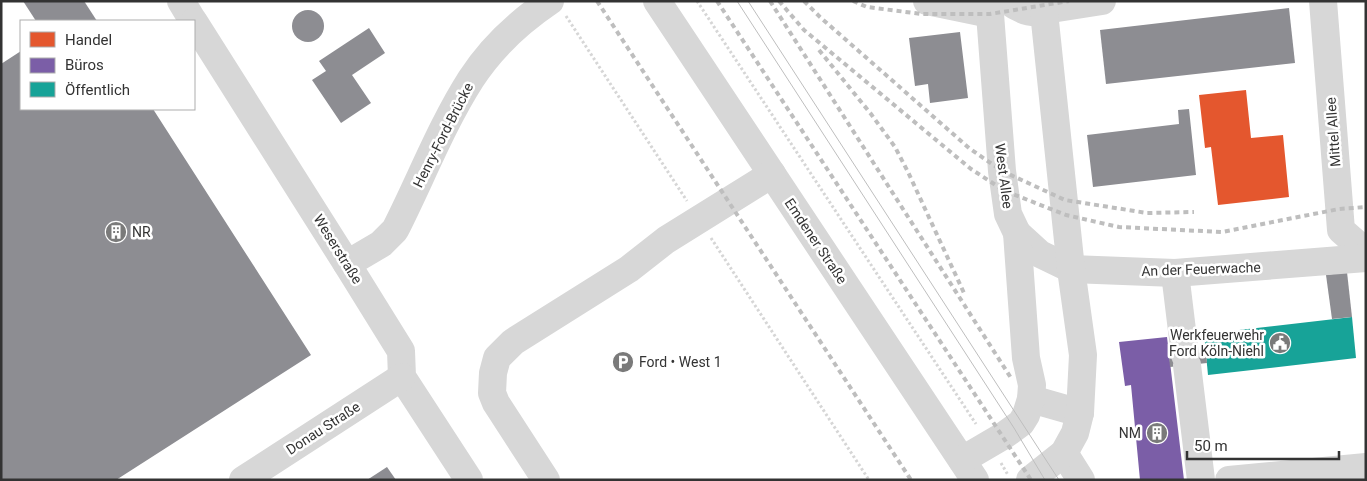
<svg xmlns="http://www.w3.org/2000/svg" width="1367" height="481" font-family="Roboto,sans-serif">
<style>
.shops{fill:#e4572e}
.offices{fill:#7b5ea7}
.public{fill:#17a398}
.industry{fill:#8d8d92}
.lines{fill:none;stroke-linecap:round;stroke-linejoin:round}
.path{stroke:#d6d6d6;stroke-width:3;stroke-dasharray:2.5 2.5;stroke-linecap:butt}
.minor{stroke:#d7d7d7;stroke-width:28}
.tram{stroke:#bebebe;stroke-width:1}
.rail{stroke:#bebebe;stroke-width:4;stroke-dasharray:5 4;stroke-linecap:butt}
.labels{text-anchor:middle;dominant-baseline:central;stroke-width:5;stroke-linejoin:round;paint-order:stroke}
.street-label{font-size:14px;fill:#333;stroke:#fff}
.poi-label{font-size:14px;fill:#333;stroke:#fff;text-anchor:start}
</style>
<rect width="100%" height="100%" fill="#fff"/>
<polygon class="shops" points="1246,90 1251,138 1283,135 1289,197 1218,205 1211,147 1205,148 1199,95"/>
<polygon class="offices" points="1167,337 1184,480 1140,480 1131,385 1125,386 1119,342"/>
<polygon class="public" points="1352,317 1356,358 1208,375 1204,334"/>
<g class="industry">
<polygon points="23,1 84,1 97,21 36,21"/>
<polygon points="1289,8 1295,63 1106,84 1100,30"/>
<circle cx="308" cy="26" r="16"/>
<polygon points="369,28 385,53 352,75 371,103 341,123 312,80 326,71 319,61"/>
<polygon points="960,32 968,98 930,103 928,84 915,86 909,38"/>
<polygon points="21,51 21,109 153,109 311,355 116,480 1,480 1,64"/>
<polygon points="1189,109 1196,175 1093,187 1087,135 1179,124 1178,110"/>
<polygon points="1347,272 1352,317 1332,319 1326,275"/>
<polygon points="1206,352 1207,363 1170,367 1169,356"/>
<polygon points="387,467 396,480 367,480"/>
</g>
<g class="lines">
<g class="path">
<polyline points="697,1 976,424"/>
<polyline points="566,16 687,201"/>
<polyline points="711,238 869,480"/>
<polyline points="1001,463 1008,475"/>
</g>
<g class="minor">
<polyline points="181,1 193,21"/>
<polyline points="657,1 975,480"/>
<polyline points="927,1 990,14"/>
<path d="M1008 1C1028 16 1043 16 1064 1"/>
<polyline points="1323,1 1341,230 1366,252"/>
<polyline points="1051,9 1102,1"/>
<polyline points="194,22 347,264 401,351 402,377 469,480"/>
<polyline points="1017,233 1040,254 1071,269 1175,273 1366,258"/>
<path d="M347 264 381 244 395 230C420 181 441 126 471 79 491 48 519 22 550 1"/>
<polyline points="1175,273 1185,355"/>
<polyline points="1187,365 1201,480"/>
<polyline points="1031,399 1080,413"/>
<polyline points="1064,453 1081,480"/>
<polyline points="962,460 1003,436 1021,423 1026,415 1031,399 1032,385 1026,358 1017,233 1008,214 1002,171 990,14"/>
<polyline points="243,480 402,377"/>
<polyline points="546,480 496,403 492,393 493,373 497,358 513,342 629,269 666,240 772,174"/>
<polyline points="1030,480 1064,453 1075,433 1080,413 1083,355 1071,269 1044,12"/>
<polyline points="1229,480 1366,467"/>
</g>
<g class="tram">
<polyline points="737,1 1014,428 1045,480"/>
<polyline points="748,1 1059,480"/>
</g>
<g class="rail">
<polyline points="597,1 911,480"/>
<polyline points="717,1 1031,480"/>
<polyline points="770,1 1011,378"/>
<polyline points="779,1 804,30 971,169 1005,191 1066,215 1119,227 1222,232 1339,209 1366,207"/>
<polyline points="804,1 820,17 969,148 1002,171 1065,200 1147,213 1194,212"/>
<polyline points="853,1 867,7 922,14 990,14 1069,1"/>
<polyline points="819,50 871,114 895,147 908,172 964,293"/>
</g>
</g>
<defs>
<g id="building-disc" transform="scale(1.125)"><circle r="9.5" fill="#7a7a7a" stroke="#fff"/><path d="M-4-6H4V6H1V3H-1V6H-4ZM-2.5-4.3h1.7v1.8h-1.7ZM.8-4.3h1.7v1.8H.8ZM-2.5-1h1.7V.8h-1.7ZM.8-1h1.7V.8H.8Z" fill="#fff"/></g>
<g id="civic-disc" transform="scale(1.125)"><circle r="9.5" fill="#7a7a7a" stroke="#fff"/><path d="M-.6-6.5H3V-4.5H.6V-3L4-1V1h2V6H-6V1h2V-1L-.6-3ZM-1.2 2.5V6h2.4V2.5Z" fill="#fff"/></g>
<g id="parking-disc" transform="scale(1.125)"><circle r="9.5" fill="#7a7a7a" stroke="#fff"/><path d="M-3.5-5.5H1a3.5 3.5 0 0 1 0 7H-1V5.5H-3.5ZM-1-3.4V-.6H.8a1.4 1.4 0 0 0 0-2.8Z" fill="#fff"/></g>
</defs>
<g fill-rule="evenodd">
<use href="#building-disc" x="116" y="232"/>
<use href="#civic-disc" x="1280" y="343"/>
<use href="#parking-disc" x="623" y="362"/>
<use href="#building-disc" x="1157" y="433"/>
</g>
<g class="labels">
<g class="street-label">
<text transform="translate(1333 132) rotate(-94)">Mittel Allee</text>
<text transform="translate(443 135) rotate(-63)">Henry-Ford-Brücke</text>
<text transform="translate(1004 176) rotate(83)">West Allee</text>
<text transform="translate(816 241) rotate(56)">Emdener Straße</text>
<text transform="translate(338 249) rotate(58)">Weserstraße</text>
<text transform="translate(1201 269) rotate(-2)">An der Feuerwache</text>
<text transform="translate(323 428) rotate(-33)">Donau Straße</text>
</g>
<g class="poi-label">
<text x="132" y="232">NR</text>
<text x="1264" y="335" text-anchor="end">Werkfeuerwehr<tspan x="1264" dy="16">Ford Köln-Niehl</tspan></text>
<text x="639" y="362">Ford • West 1</text>
<text x="1141" y="433" text-anchor="end">NM</text>
</g>
</g>
<rect width="1367" height="481" fill="none" stroke="#333333" stroke-width="5"/>
<rect x="20" y="20" width="175" height="90" fill="#ffffff" stroke="#adadad"/>
<rect x="30" y="32" width="25" height="15" fill="#e4572e" stroke="#adadad"/>
<text x="65" y="45" font-size="15" fill="#333333">Handel</text>
<rect x="30" y="58" width="25" height="15" fill="#7b5ea7" stroke="#adadad"/>
<text x="65" y="70" font-size="15" fill="#333333">Büros</text>
<rect x="30" y="82" width="25" height="15" fill="#17a398" stroke="#adadad"/>
<text x="65" y="95" font-size="15" fill="#333333">Öffentlich</text>
<path d="M1187 451v8h152v-8" fill="none" stroke="#333333" stroke-width="2.5"/>
<text x="1194" y="451" font-size="15" fill="#333333" stroke="#ffffff" stroke-width="4" paint-order="stroke">50 m</text>
</svg>
